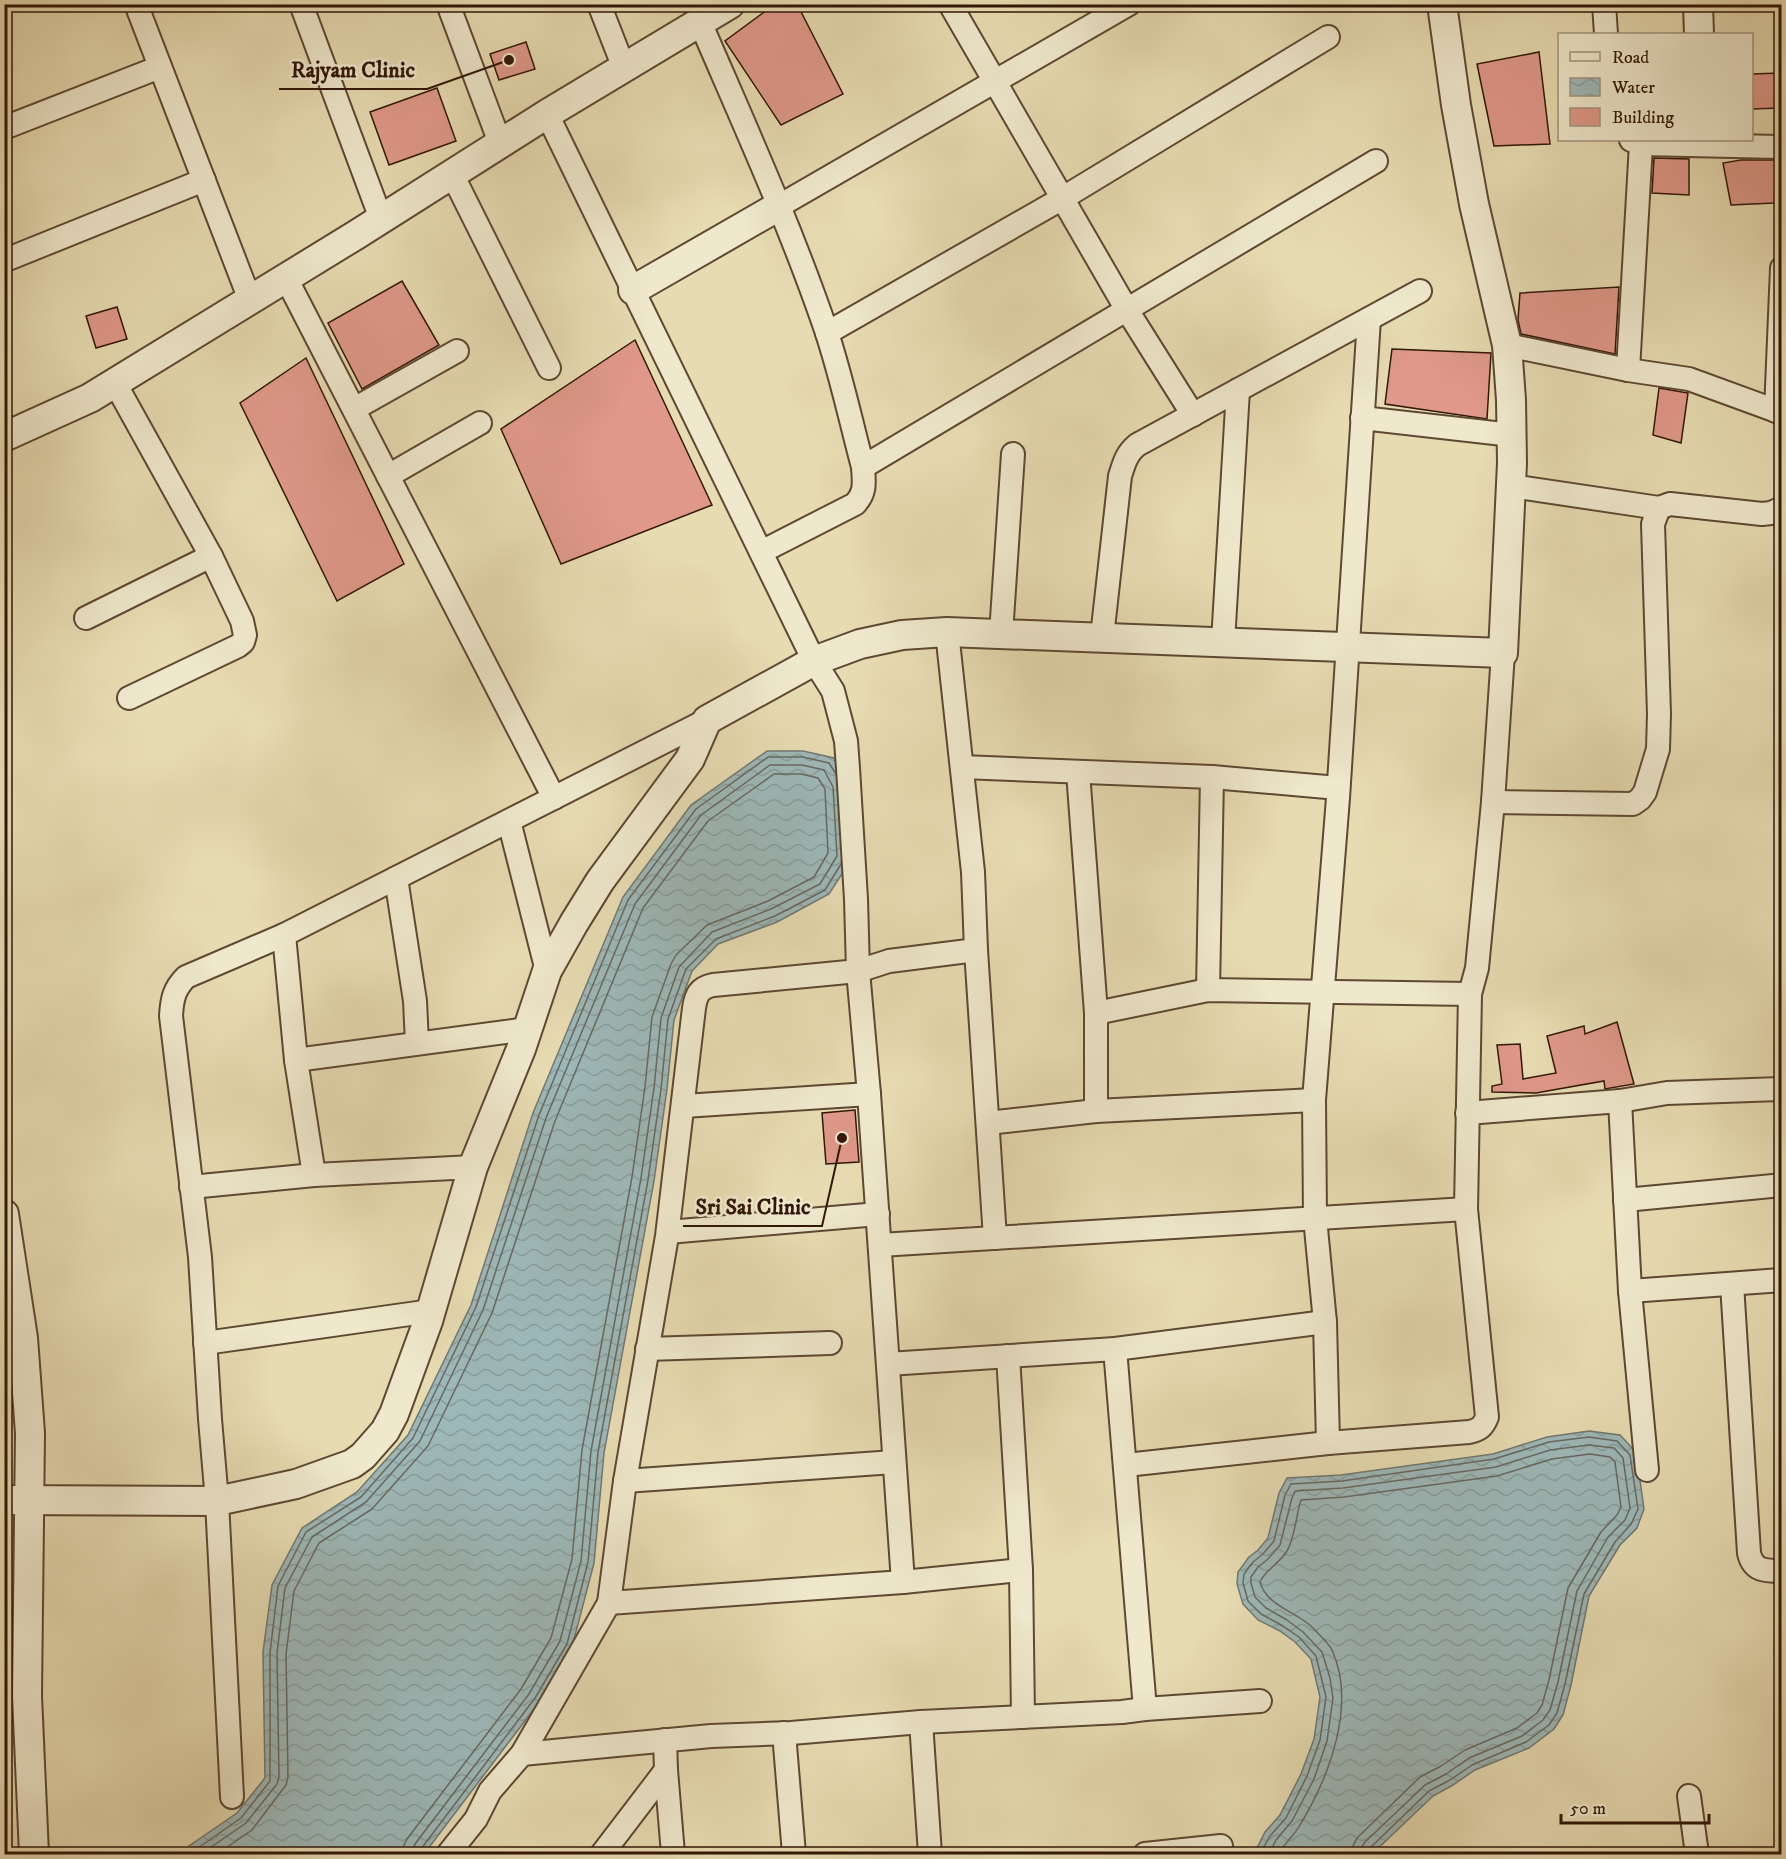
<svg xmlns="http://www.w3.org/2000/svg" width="1786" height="1859" font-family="'IM FELL DW Pica',serif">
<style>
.water{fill:url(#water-waves);stroke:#727871;stroke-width:1.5}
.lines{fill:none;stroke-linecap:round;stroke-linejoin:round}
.shore{stroke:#676860;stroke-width:1.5}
.building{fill:#df9889;stroke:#311707;stroke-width:1.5}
.minor-casing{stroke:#5e4832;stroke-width:26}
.tertiary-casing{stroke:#5e4832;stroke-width:32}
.minor{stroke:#efe8cc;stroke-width:22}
.tertiary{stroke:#efe8cc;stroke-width:28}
.leader{fill:none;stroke:#311707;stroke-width:2}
.callout-dot{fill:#311707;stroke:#efe8cc;stroke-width:2}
.callout-label{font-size:22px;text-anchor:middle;font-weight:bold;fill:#311707;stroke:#efe8cc;stroke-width:5;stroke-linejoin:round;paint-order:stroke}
</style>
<defs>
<pattern id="water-waves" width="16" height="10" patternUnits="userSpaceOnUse" patternTransform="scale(1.5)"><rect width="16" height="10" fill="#9db8b8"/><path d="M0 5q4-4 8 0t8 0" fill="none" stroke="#889d9d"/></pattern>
</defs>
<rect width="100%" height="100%" fill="#e7dbb1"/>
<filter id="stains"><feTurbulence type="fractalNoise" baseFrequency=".00333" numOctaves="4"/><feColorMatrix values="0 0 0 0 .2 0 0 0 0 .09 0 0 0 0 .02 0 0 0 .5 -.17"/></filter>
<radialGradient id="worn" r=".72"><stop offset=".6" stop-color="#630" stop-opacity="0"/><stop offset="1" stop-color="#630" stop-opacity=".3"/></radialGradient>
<g class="water">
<polygon points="767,751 803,751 834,758 847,783 851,860 829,894 777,922 718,944 692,971 674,1020 667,1089 654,1181 604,1453 594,1563 572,1647 540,1701 424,1854 187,1854 189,1846 237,1813 265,1778 263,1652 272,1585 302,1528 357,1492 408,1435 471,1305 533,1113 623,897 691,805"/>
<polygon points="1589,1431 1620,1435 1636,1452 1644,1509 1637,1528 1620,1545 1589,1596 1571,1685 1563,1715 1554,1729 1529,1748 1475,1770 1453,1785 1433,1796 1372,1854 1254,1854 1265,1832 1280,1815 1301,1774 1314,1739 1320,1697 1311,1659 1295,1642 1280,1631 1258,1620 1243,1604 1237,1584 1238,1572 1249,1557 1258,1550 1268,1538 1279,1493 1287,1478 1341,1475 1493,1454 1547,1437"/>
</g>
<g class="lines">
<g class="shore">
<polyline points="193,1854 195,1850 241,1818 270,1781 270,1653 278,1586 306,1532 361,1497 413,1438 476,1307 539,1115 628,900 696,809 768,757 803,757 829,763 836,774"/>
<polyline points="201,1854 246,1823 277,1784 279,1777 277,1653 285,1588 312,1537 366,1502 420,1441 483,1310 546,1118 635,904 701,815 770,765 802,765 824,770 833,787 837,856 820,884 771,909 712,932 679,967 661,1018 654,1088 641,1178 591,1451 581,1561 560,1641 529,1694 415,1844 412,1854"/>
<polyline points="217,1854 252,1830 286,1785 288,1777 286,1654 294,1591 319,1543 372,1509 428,1446 492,1313 555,1121 643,908 708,821 774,774 801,774 818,778 825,789 828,853 814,877 768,901 707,925 676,955 671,964 652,1017 645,1087 632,1177 582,1450 572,1559 551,1638 521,1689 407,1839 404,1845 403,1854"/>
<polyline points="420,1854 421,1849 535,1698 567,1644 588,1562 598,1452 648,1180 661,1089 668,1019 686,969 716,939 775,916 825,890 841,864"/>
<polyline points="1260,1854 1270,1836 1286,1818 1307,1776 1320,1740 1326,1697 1316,1656 1299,1637 1283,1626 1261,1614 1248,1601 1243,1583 1244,1574 1253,1562 1263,1554 1274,1541 1285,1495 1291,1484 1342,1481 1494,1459 1549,1442 1589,1437 1617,1441 1630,1455 1638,1509 1631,1524 1615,1542 1584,1594 1565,1684 1557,1713 1549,1725 1526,1742 1472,1765 1450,1780 1429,1791 1370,1848 1368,1854"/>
<polyline points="1269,1854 1276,1840 1292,1821 1314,1779 1327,1741 1333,1698 1330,1678 1322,1652 1303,1632 1287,1620 1266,1608 1255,1597 1251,1583 1251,1577 1258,1567 1268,1559 1280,1545 1292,1498 1295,1491 1343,1488 1496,1467 1550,1450 1589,1445 1614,1448 1623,1458 1630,1508 1625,1520 1608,1537 1577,1591 1558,1682 1550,1710 1543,1720 1522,1736 1469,1758 1446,1774 1425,1785 1365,1842 1361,1848 1361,1854"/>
<path d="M1279 1854C1284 1843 1294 1836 1300 1825 1329 1777 1357 1705 1332 1650 1328 1642 1320 1636 1314 1629 1297 1611 1267 1607 1260 1582 1265 1570 1280 1563 1287 1551 1295 1538 1296 1515 1301 1500L1344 1497 1497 1476 1552 1459 1590 1454 1610 1457 1615 1462 1621 1507 1617 1515 1601 1532 1568 1588 1549 1680 1542 1705 1537 1713 1517 1728 1465 1750 1441 1766 1420 1777 1357 1838 1353 1846 1352 1854"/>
</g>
</g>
<g class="building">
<polygon points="775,4 797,4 843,94 781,125 725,41"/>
<polygon points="526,42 535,69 499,80 490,54"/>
<polygon points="1539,52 1550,144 1494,146 1477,64"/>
<polygon points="1782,73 1782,108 1752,109 1752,74"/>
<polygon points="437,88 456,141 389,165 370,112"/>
<polygon points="1654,158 1689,159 1689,195 1652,193"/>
<polygon points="1741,160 1779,160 1774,203 1731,205 1723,163"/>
<polygon points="402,281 439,345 362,389 328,323"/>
<polygon points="1619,287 1615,354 1521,334 1518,320 1520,293"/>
<polygon points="117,307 127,339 96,348 86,316"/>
<polygon points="635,340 712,505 561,564 501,429"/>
<polygon points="1392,349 1491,353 1487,419 1385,404"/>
<polygon points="306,358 404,564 337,601 240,403"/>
<polygon points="1659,388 1688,393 1681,443 1653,435"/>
<polygon points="1617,1022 1634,1084 1605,1089 1604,1081 1536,1093 1492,1092 1492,1086 1502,1084 1497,1045 1520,1044 1523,1079 1556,1073 1547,1036 1584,1026 1585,1034"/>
<polygon points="855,1110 859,1162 826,1164 822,1113"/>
</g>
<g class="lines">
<g class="minor-casing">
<g id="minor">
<polyline points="136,4 250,300"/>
<polyline points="301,4 381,219"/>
<polyline points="448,4 500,143"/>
<polyline points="599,4 624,68"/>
<polyline points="950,4 1127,310 1193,415"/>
<polyline points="1604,4 1606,34"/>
<path d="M700 22C744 124 790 225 826 330 841 375 851 422 863 467 864 483 866 492 855 504L761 552"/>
<polyline points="547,114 814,661 833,691 846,741 848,768 856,899 858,971 869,1094 903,1582"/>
<polyline points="4,128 160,67"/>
<polyline points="1631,140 1641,144 1782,147"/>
<polyline points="452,174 549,368"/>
<polyline points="779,206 1129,4"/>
<polyline points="8,259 204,180"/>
<polyline points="286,278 554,798"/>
<polyline points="827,333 1063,198 1328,37"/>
<polyline points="1507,345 1628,370 1689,379 1782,413"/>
<polyline points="1628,370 1641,144"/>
<polyline points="115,383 211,556 242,621 245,635 243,642 238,646 129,698"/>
<polyline points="354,409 457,351"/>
<polyline points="1776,411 1782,268"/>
<polyline points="1362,418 1512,435"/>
<polyline points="863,467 1376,161"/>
<polyline points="388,476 480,423"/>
<polyline points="1511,486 1659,508"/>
<polyline points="86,618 211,556"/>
<polyline points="947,632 973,872 976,950 995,1238"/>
<polyline points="1001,634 1013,454"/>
<path d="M1102 637 1120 476C1124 464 1126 454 1137 445L1420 291"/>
<polyline points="1223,642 1238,390"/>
<polyline points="962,767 1212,777 1338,788"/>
<polyline points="1078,772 1096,1013 1096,1111"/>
<polyline points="1493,802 1633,804 1640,799 1645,792 1658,749 1659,714 1653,524 1659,508 1670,504 1762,514 1771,513 1782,508"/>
<polyline points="509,821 547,971"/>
<polyline points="396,878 415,1001 417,1043"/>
<polyline points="284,935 296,1060 314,1175"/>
<polyline points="1208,990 1212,777"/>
<polyline points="1096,1013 1208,990 1470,994"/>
<polyline points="296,1060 528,1029"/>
<polyline points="1620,1101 1630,1291 1647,1470"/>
<polyline points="684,1106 869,1094"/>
<polyline points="1467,1113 1620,1101 1667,1093 1782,1089"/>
<polyline points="988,1123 1096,1111 1314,1100"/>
<polyline points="191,1187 314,1175 473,1167"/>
<polyline points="1625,1200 1782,1185"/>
<polyline points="668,1232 878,1214"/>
<polyline points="880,1245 1466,1209"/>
<path d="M1732 1284 1749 1553C1753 1571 1765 1571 1782 1571"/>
<polyline points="1630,1291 1782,1280"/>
<polyline points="205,1343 431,1311"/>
<polyline points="647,1349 830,1343"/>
<polyline points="1115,1349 1145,1709"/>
<polyline points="1008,1356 1021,1570 1023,1717"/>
<polyline points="888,1364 1115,1349 1325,1322"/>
<polyline points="1328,1443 1325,1322 1315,1218 1314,1100 1338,798 1369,319"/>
<path d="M1126 1465 1328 1443 1469 1432C1479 1430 1483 1427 1487 1417L1466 1209 1470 994 1477 968 1493 802 1503 653"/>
<polyline points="625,1481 894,1462"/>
<polyline points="609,1603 903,1582 1021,1570"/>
<polyline points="921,1722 930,1854"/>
<polyline points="784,1733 794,1854"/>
<polyline points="665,1740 666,1770 673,1854"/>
<polyline points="522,1754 711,1736 791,1733 921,1722 1122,1712 1145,1709 1260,1701"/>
<polyline points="1689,1796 1697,1854"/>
<path d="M232 1797 217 1501 210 1419 200 1257 171 1016C172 999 174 989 186 977L284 935 707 720"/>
<path d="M448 1854 476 1819 490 1791 522 1754 609 1603 625 1481 667 1236 694 1008C696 995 699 988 713 985L858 971 889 961 976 950"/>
<polyline points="602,1854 666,1770"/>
<polyline points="1145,1854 1221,1846"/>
</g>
</g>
<g class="tertiary-casing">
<g id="tertiary">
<polyline points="1698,4 1699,34"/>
<polyline points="633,290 779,206"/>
<polyline points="4,437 90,398 356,235 547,114 730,4"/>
<polyline points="4,1214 23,1338 30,1433 27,1696 34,1854"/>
<polyline points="4,1500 217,1501 296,1484 352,1464 363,1456 385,1431 394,1414 428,1321 473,1167 521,1049 547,971 574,923 600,881 690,759 707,720 814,661 860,644 902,635 947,632 1503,653 1512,463 1511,400 1507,345 1474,204 1456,105 1442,4"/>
</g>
</g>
<use href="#minor" class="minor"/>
<use href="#tertiary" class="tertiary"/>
</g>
<path class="leader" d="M509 60L427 89H279M842 1138L822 1226H683"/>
<g class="callout-dot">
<circle cx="509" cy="60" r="6"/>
<circle cx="842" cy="1138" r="6"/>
</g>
<g class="callout-label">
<text x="353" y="77">Rajyam Clinic</text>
<text x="753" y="1214">Sri Sai Clinic</text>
</g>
<rect width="1786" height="1859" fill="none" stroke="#e7dbb1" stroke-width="24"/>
<rect x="6" y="6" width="1774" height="1847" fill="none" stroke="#311707" stroke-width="3"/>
<rect x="12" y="12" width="1762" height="1835" fill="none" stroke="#311707" stroke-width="1.5"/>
<rect x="1558" y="33" width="195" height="108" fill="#efe8cc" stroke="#a3947d" stroke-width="1.5"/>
<rect x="1570" y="52" width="30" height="9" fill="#efe8cc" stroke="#a3947d" stroke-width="1.5"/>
<text x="1612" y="63" font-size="18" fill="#311707">Road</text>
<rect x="1570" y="78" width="30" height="18" fill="url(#water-waves)" stroke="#a3947d" stroke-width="1.5"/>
<text x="1612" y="93" font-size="18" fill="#311707">Water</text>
<rect x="1570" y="108" width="30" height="18" fill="#df9889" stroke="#a3947d" stroke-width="1.5"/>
<text x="1612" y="123" font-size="18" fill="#311707">Building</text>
<path d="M1561 1814v9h148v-9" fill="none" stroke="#311707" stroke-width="3"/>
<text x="1570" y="1814" font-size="18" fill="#311707" stroke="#efe8cc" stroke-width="4.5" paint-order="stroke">50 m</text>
<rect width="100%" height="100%" filter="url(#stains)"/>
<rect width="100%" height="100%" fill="url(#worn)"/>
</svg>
